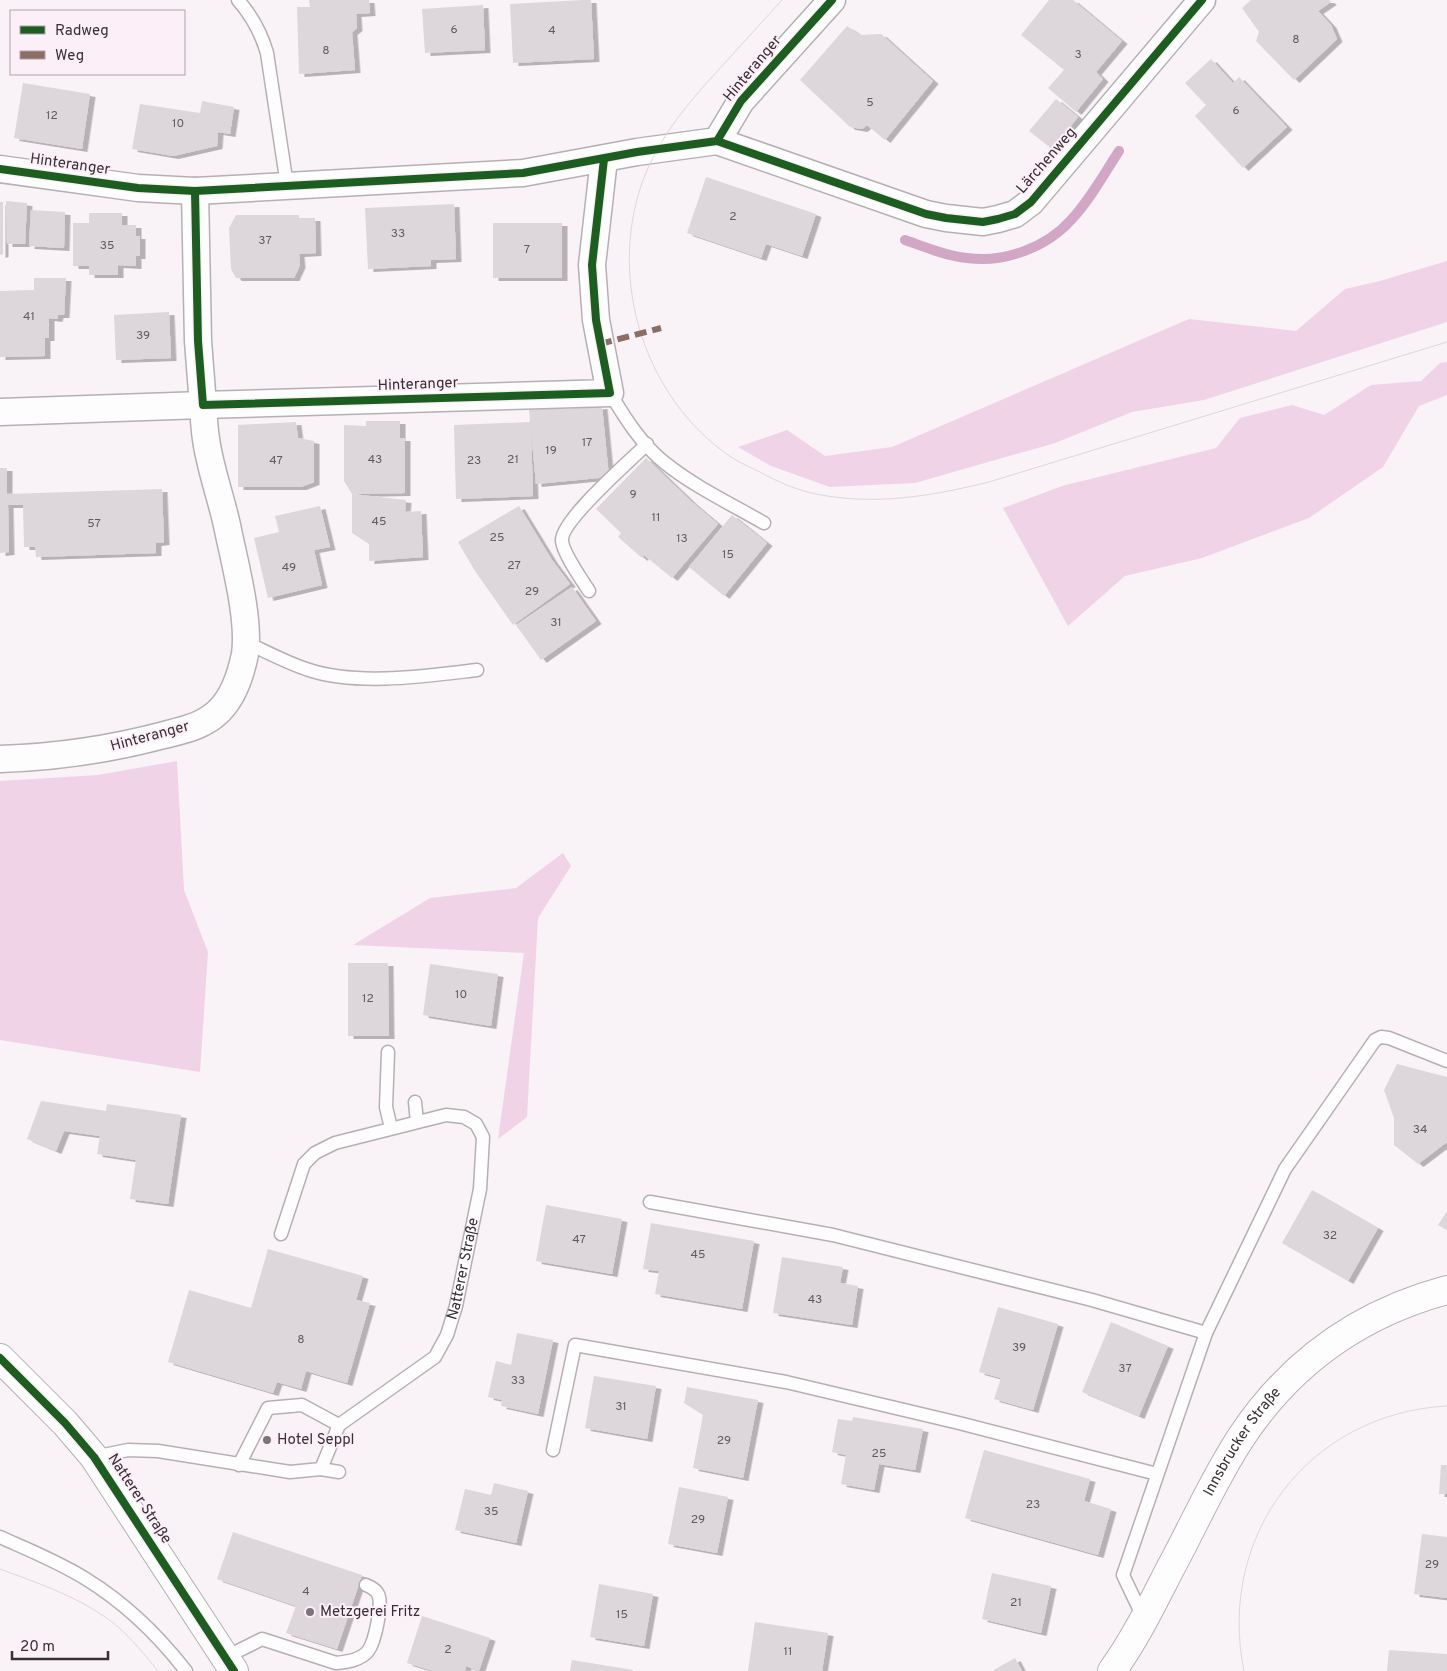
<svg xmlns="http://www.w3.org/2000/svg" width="1447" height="1671" font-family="Overpass,sans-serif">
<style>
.green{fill:#f0d3e7}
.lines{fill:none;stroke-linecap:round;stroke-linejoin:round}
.stream{stroke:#d2a7c5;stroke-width:10}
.building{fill:#ddd6db;filter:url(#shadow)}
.lane-casing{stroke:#b6afb4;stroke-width:15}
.street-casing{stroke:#b6afb4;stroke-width:29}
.secondary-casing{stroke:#b6afb4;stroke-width:30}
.lane{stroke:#fefdfe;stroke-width:12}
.street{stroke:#fefdfe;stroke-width:26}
.secondary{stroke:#fefdfe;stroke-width:28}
.tram{stroke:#dbd8da;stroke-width:1}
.quiet{stroke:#8d6e63;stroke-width:6;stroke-dasharray:12 6;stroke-linecap:butt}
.cycleway-casing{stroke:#fceff8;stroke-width:11}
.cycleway{stroke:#1b5e20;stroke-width:8}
.poi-dot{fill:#7c7479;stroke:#fceff8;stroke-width:2}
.labels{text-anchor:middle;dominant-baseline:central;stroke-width:4;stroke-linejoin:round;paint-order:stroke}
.number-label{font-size:12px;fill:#615a5e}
.street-label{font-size:15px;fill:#383035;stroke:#fceff8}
.poi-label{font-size:15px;fill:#383035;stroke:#fceff8;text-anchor:start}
</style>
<defs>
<filter id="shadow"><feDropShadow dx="5.5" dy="3" stdDeviation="0" flood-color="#0004"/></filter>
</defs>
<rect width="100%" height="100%" fill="#f9f2f7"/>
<g class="green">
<polygon points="1447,261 1447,322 1204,400 1132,412 1055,443 915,483 830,487 771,466 738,447 787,430 825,456 892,447 1189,319 1296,331 1345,289 1380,281"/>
<polygon points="1447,362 1447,395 1419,406 1383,467 1309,518 1202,558 1125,576 1068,626 1003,508 1062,486 1216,448 1240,418 1292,405 1324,415 1371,385 1421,381 1440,363"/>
<polygon points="177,761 184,890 208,952 200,1072 0,1040 0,781 98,775"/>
<polygon points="563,853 571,866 538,918 527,1117 498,1139 524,953 353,945 430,898 516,888"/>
</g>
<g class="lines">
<path class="stream" d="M905 240C925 247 946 256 967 258 1004 263 1046 248 1071 220 1090 200 1104 174 1119 151"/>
</g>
<g class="building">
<polygon points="309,0 369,0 370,13 356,14 357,28 352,32 355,70 299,74 297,7 310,7"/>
<polygon points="583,0 591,0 594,59 513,63 510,4"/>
<polygon points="1049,0 1073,0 1122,41 1096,72 1103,79 1076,112 1048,88 1064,70 1021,35"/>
<polygon points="1251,0 1329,0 1331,2 1318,11 1331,25 1337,39 1294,80 1256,41 1259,32 1242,8"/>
<polygon points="483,5 485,50 425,53 422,9"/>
<polygon points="847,26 860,35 881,34 933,81 885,140 867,125 862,129 850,127 800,80"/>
<polygon points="1211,59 1233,83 1239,77 1287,127 1243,168 1195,116 1206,105 1185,83"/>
<polygon points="23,83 90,94 82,149 14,138"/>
<polygon points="1056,99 1078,117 1052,149 1029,131"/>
<polygon points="202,101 234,107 230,134 218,132 217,146 173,156 132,149 140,104 200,113"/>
<polygon points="706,177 816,214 802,256 766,244 761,258 687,233"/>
<polygon points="6,201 27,203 25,244 7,244"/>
<polygon points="0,202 3,202 3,254 0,255"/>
<polygon points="454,204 456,259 431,260 431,266 368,269 365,208"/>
<polygon points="31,210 65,212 64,248 29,246"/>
<polygon points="89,213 122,213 122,225 136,225 136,236 140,236 140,256 136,256 136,266 118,265 118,275 89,275 89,266 73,266 73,223 89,223"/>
<polygon points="236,215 299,215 299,218 315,218 316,253 299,254 300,265 294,278 236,278 231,269 229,228"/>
<rect x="493" y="223" width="69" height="55"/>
<polygon points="34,278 66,278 64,315 58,315 57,319 49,318 49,338 45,338 45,356 0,357 0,291 34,290"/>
<polygon points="169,312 171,358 116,360 114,315"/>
<polygon points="565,406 565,409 602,406 609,477 536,484 531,430 533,496 456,499 454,425 530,422 529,409"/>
<polygon points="366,421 400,421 400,438 405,438 405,493 352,494 344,481 344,425 366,426"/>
<polygon points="296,422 298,438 314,441 314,482 301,487 238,487 238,425"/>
<polygon points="646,458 692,502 718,524 672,578 644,555 642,558 618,537 621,533 596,509"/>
<polygon points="0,468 7,468 7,494 162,489 164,542 156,543 156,553 36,557 35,547 24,547 23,505 8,505 9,552 0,553"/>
<polygon points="352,494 406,500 405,512 421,511 423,557 369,561 369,544 352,533"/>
<polygon points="320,506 330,547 314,550 322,585 268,598 254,538 279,532 275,516"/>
<polygon points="519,506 552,560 570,584 513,625 475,571 458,542"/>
<polygon points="732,515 767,543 724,596 689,567"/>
<polygon points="572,587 596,621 541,660 516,625"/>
<polygon points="348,963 388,963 389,1036 348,1036"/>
<polygon points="430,964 498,974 491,1026 423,1015"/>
<polygon points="1397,1064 1447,1077 1447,1142 1418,1164 1394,1145 1394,1118 1384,1090"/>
<polygon points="41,1101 106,1111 107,1104 181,1115 168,1204 130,1199 136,1160 97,1154 100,1136 64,1131 56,1151 27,1139"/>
<polygon points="1312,1190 1378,1228 1348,1281 1282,1243"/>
<polygon points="546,1205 622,1219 612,1274 536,1261"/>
<polygon points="1447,1211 1447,1230 1438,1225"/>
<polygon points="651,1223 754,1241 742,1309 655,1294 659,1271 643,1269"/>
<polygon points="268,1249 363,1276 356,1300 370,1303 347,1383 306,1371 301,1389 277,1382 273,1393 168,1362 189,1290 251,1308"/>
<polygon points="782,1257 843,1267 840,1283 858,1286 852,1325 773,1313"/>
<polygon points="998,1307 1058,1324 1033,1410 994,1399 1001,1378 979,1372"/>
<polygon points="1111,1322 1168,1346 1139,1416 1082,1392"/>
<polygon points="517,1333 553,1340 538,1414 501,1406 502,1400 488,1397 496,1361 511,1365"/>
<polygon points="594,1376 656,1386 647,1439 585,1428"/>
<polygon points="687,1387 758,1400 743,1478 693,1468 703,1415 684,1403"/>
<polygon points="853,1417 923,1429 915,1470 879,1464 874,1490 841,1484 846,1455 832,1452 838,1419 852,1421"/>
<polygon points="984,1450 1090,1479 1084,1501 1111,1509 1098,1555 965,1518"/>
<polygon points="1441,1465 1447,1465 1447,1494 1439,1494"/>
<polygon points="494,1483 528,1491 516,1543 455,1530 465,1489 491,1495"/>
<polygon points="679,1487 728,1497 717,1553 668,1544"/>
<polygon points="233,1532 362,1575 337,1649 286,1633 296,1606 217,1579"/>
<polygon points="1422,1534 1447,1537 1447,1598 1414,1594"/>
<polygon points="992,1573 1051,1586 1041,1633 982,1619"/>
<polygon points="599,1584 653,1594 644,1646 590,1637"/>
<polygon points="422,1616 490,1638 479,1671 466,1666 465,1671 433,1671 407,1663"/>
<polygon points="755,1622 828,1633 822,1671 748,1671"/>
<polygon points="1389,1650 1447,1654 1447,1671 1387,1671"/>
<polygon points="1015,1658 1022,1671 992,1671"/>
<polygon points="572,1660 633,1670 633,1671 570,1671"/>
</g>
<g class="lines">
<g class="lane-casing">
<g id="lane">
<path d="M238 0C252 16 261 32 267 53L287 185"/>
<path d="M610 393C625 418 641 444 665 463 695 487 731 504 764 523"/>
<path d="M589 591C582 580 563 553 562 541 560 521 631 460 647 444"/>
<path d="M245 642C265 651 289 664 309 670 358 686 426 676 477 670"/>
<polyline points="388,1052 386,1107 391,1128"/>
<polyline points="415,1102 417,1122"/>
<polyline points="650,1202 833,1235 1092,1300 1206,1333"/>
<polyline points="553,1450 575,1345 786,1382 959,1423 1157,1474"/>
<path id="s1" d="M94 1457 128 1450 158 1451 290 1472 321 1469 339 1425 435 1357 447 1335 456 1306 480 1189 483 1137 476 1124 464 1117 446 1115 335 1143 315 1153 304 1164 281 1234"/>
<polyline points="239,1465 268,1408 302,1405 339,1425"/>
<polyline points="321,1469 339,1472"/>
<path d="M0 1537C29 1550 59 1562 86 1579 125 1603 158 1635 186 1671"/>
<polyline points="1143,1617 1123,1575 1206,1333 1285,1169 1375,1040 1381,1037 1389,1038 1447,1061"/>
<path d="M226 1657 262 1639 336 1663C347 1662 361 1660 368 1651 375 1642 383 1604 378 1594 376 1590 371 1587 366 1585"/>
</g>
</g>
<g class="street-casing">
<g id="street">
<polyline points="717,141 926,214 946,218 983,222 998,219 1015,214 1031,202 1202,0"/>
<polyline points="0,169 138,188 195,191 523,173 637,152 717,141 741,101 832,0"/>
<polyline points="195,191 198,341 203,405 610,393 596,320 592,265 604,159"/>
<path d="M0 412 203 405C204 416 204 427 206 439 210 469 222 500 228 530 235 564 250 620 245 654 241 674 234 696 219 711 204 726 184 730 164 735 108 750 58 757 0 759"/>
</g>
</g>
<g class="secondary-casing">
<g id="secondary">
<polyline points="0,1358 65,1423 94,1457 234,1671"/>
<path id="s2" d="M1112 1671C1135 1639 1152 1604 1170 1569 1194 1525 1214 1478 1242 1436 1292 1361 1361 1313 1447 1290"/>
</g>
</g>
<use href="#lane" class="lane"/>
<use href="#street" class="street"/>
<use href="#secondary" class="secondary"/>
<g class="tram">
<path d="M782 0C762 22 742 44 722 66 689 102 659 136 642 183 608 280 644 398 731 457 740 463 750 467 760 472 778 482 796 490 816 494 875 506 932 496 989 482L1447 342"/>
<path d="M0 1569C40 1584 83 1598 117 1626 132 1639 145 1655 158 1671"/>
<path d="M1244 1671C1216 1536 1309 1413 1447 1406"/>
</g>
<polyline class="quiet" points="600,344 661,328"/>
<g class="cycleway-casing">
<g id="cycleway">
<polyline points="717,141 926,214 946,218 983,222 998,219 1015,214 1031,202 1202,0"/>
<polyline points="0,169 138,188 195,191 523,173 637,152 717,141 741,101 832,0"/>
<polyline points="195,191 198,341 203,405 610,393 596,320 592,265 604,159"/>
<polyline points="0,1358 65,1423 94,1457 234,1671"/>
</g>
</g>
<use href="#cycleway" class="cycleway"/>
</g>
<g class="poi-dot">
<circle cx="267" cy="1440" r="5"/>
<circle cx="310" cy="1612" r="5"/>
</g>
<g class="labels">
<g class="number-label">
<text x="454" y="30">6</text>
<text x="552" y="31">4</text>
<text x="1296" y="40">8</text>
<text x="326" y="51">8</text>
<text x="1078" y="55">3</text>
<text x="870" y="103">5</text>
<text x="1236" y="111">6</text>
<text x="52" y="116">12</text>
<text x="178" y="124">10</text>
<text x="733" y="217">2</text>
<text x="398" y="234">33</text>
<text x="265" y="241">37</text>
<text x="107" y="246">35</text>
<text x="527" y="250">7</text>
<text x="29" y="317">41</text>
<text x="143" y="336">39</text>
<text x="587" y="443">17</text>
<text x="551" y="451">19</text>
<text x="375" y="460">43</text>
<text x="513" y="460">21</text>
<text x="276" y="461">47</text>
<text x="474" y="461">23</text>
<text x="633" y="495">9</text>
<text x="656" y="518">11</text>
<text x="379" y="522">45</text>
<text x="94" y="524">57</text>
<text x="497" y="538">25</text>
<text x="682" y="539">13</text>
<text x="728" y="555">15</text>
<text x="514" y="566">27</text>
<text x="289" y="568">49</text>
<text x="532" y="592">29</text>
<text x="556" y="623">31</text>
<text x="461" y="995">10</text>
<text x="368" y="999">12</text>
<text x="1420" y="1130">34</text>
<text x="1330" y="1236">32</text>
<text x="579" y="1240">47</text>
<text x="698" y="1255">45</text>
<text x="815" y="1300">43</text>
<text x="301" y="1340">8</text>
<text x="1019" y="1348">39</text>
<text x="1125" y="1369">37</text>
<text x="518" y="1381">33</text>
<text x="621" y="1407">31</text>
<text x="724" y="1441">29</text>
<text x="879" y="1454">25</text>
<text x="1033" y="1505">23</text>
<text x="491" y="1512">35</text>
<text x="698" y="1520">29</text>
<text x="1432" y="1565">29</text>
<text x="306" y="1592">4</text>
<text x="1016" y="1603">21</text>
<text x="622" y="1615">15</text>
<text x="448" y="1650">2</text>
<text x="788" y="1652">11</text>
</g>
<g class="street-label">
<text transform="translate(753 69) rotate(-50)">Hinteranger</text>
<text transform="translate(1047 161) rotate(-49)">Lärchenweg</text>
<text transform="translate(70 165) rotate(8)">Hinteranger</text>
<text transform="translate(418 385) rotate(-2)">Hinteranger</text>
<text transform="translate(150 737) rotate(-15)">Hinteranger</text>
<text stroke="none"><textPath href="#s1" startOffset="488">Natterer Straße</textPath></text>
<text stroke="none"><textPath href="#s2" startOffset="264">Innsbrucker Straße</textPath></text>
<text transform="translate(139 1499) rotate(57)">Natterer Straße</text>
</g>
<g class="poi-label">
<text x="277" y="1440">Hotel Seppl</text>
<text x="320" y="1612">Metzgerei Fritz</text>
</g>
</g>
<rect x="10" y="10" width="175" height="65" fill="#fceff8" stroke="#aea3aa"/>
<rect x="20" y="26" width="25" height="8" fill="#1b5e20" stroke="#aea3aa"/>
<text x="55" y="35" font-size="15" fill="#383035">Radweg</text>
<rect x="20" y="51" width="25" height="8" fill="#8d6e63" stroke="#aea3aa"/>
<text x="55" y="60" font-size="15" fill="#383035">Weg</text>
<path d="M12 1651v8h96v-8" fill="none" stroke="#383035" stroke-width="2.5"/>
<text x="20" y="1651" font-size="15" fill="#383035" stroke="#fceff8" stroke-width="4" paint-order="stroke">20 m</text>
</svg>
